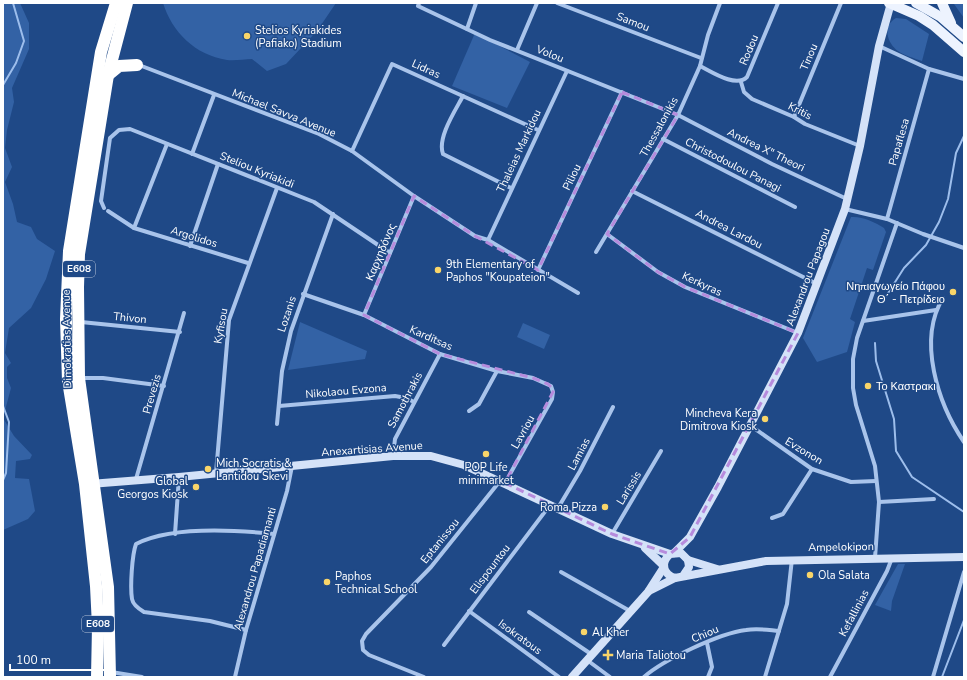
<svg xmlns="http://www.w3.org/2000/svg" width="967" height="680" font-family="'Nunito Sans',sans-serif">
<style>
.green{fill:#3362a5}
.lines{fill:none;stroke-linecap:round;stroke-linejoin:round}
.stream{stroke:#9dbeec;stroke-width:2}
.street{stroke:#a9c4eb;stroke-width:4}
.secondary{stroke:#d4e2f8;stroke-width:8}
.primary{stroke:#edf3fe;stroke-width:10}
.highway{stroke:#fff;stroke-width:12}
.marked{fill:none;stroke:#b68bdc;stroke-width:3;stroke-dasharray:8 5;stroke-linejoin:round}
.poi-dot{fill:#f9d569;stroke:#1f4987;stroke-width:1.5}
.labels{text-anchor:middle;dominant-baseline:central;stroke-width:3;stroke-linejoin:round;paint-order:stroke}
.shield{fill:#1f4987;stroke:#bcc8db;stroke-width:1}
.shield-label{font-size:10px;font-weight:bold;fill:#fff}
.street-label{font-size:11px;fill:#fff;stroke:#1f4987}
.poi-label{font-size:11px;fill:#fff;stroke:#1f4987;text-anchor:start}
</style>
<rect width="100%" height="100%" fill="#1f4987"/>
<g class="green">
<polygon points="3,3 20,3 29,23 29,49 12,88 14,102 7,130 5,148 12,167 5,182 13,204 17,222 31,227 37,239 55,251 46,279 31,308 9,328 5,353 11,363 7,367 7,378 11,388 3,418 14,436 32,455 30,459 16,461 15,478 29,479 35,511 28,519 3,530"/>
<path d="M163 3H336L317 31 286 64 267 71 252 59C244 59 235 61 227 60 195 55 172 32 163 3Z"/>
<polygon points="954,3 964,3 964,18 954,4"/>
<path d="M896 18 906 19 929 34 922 61C914 58 905 56 898 51 887 43 882 26 896 18Z"/>
<polygon points="475,33 530,62 507,108 452,86"/>
<path d="M851 217C862 216 875 222 884 228L886 232 873 270 867 268 850 319 855 322 847 352 817 362 803 338Z"/>
<polygon points="300,322 367,351 365,359 288,370"/>
<polygon points="523,323 550,335 544,349 517,337"/>
<polygon points="898,564 905,564 892,601 891,611 875,605"/>
</g>
<g class="lines">
<g class="stream">
<polyline points="3,85 16,63 24,41 13,3"/>
<polyline points="883,301 904,268 926,245 939,222 948,199 956,153 964,136"/>
<polyline points="875,343 876,361 894,419 896,451 912,477 964,512"/>
<polyline points="3,406 9,422 6,473 3,480"/>
<polyline points="942,677 964,620"/>
</g>
<g class="street">
<polyline points="419,3 418,6 490,40 678,115 772,164 847,199"/>
<polyline points="557,3 701,58"/>
<polyline points="467,29 476,3"/>
<polyline points="879,46 929,69 964,79"/>
<polyline points="517,50 537,3"/>
<polyline points="139,65 319,134 352,151 414,196 475,236 488,240 578,293"/>
<path d="M700 66C712 72 736 88 747 77L778 3"/>
<polyline points="741,82 744,92 752,99 794,117 805,124 860,146"/>
<path d="M463 96C455 111 437 138 443 154L511 188"/>
<polyline points="794,117 841,3"/>
<polyline points="663,139 795,207"/>
<polyline points="167,144 134,228 248,263"/>
<polyline points="352,151 392,64 538,130"/>
<polyline points="192,154 214,95"/>
<polyline points="632,191 817,284"/>
<polyline points="104,208 101,201 110,138 119,130 130,129 314,202 390,253"/>
<polyline points="845,209 887,219 923,234 964,248"/>
<polyline points="108,211 134,228"/>
<polyline points="887,219 929,69"/>
<polyline points="607,234 658,272 685,287 798,333"/>
<polyline points="488,240 567,71"/>
<polyline points="190,246 218,164"/>
<polyline points="596,252 678,115 700,66 708,35 720,3"/>
<polyline points="538,270 622,92"/>
<polyline points="303,294 364,315 440,354 497,371 533,378 551,386 553,392 552,399 505,483"/>
<path d="M943 298C917 340 938 404 964 442"/>
<polyline points="364,315 414,196"/>
<polyline points="863,321 936,310"/>
<polyline points="81,322 180,332"/>
<polyline points="81,378 103,378 164,386"/>
<polyline points="279,406 395,396 406,398 414,402"/>
<polyline points="469,411 479,404 497,371"/>
<polyline points="277,424 282,371 291,331 333,214"/>
<polyline points="751,426 812,469 851,482 876,481"/>
<polyline points="393,456 395,439 440,354"/>
<polyline points="216,473 229,320 277,188"/>
<polyline points="136,479 184,313"/>
<polyline points="879,502 934,499"/>
<polyline points="558,508 580,471 613,407"/>
<polyline points="772,518 783,514 812,469"/>
<polyline points="175,534 179,477"/>
<polyline points="612,534 661,451"/>
<polyline points="875,558 879,502 875,466 856,405 853,388 853,359 857,338 897,223"/>
<polyline points="561,572 630,611"/>
<polyline points="469,611 559,677"/>
<polyline points="529,612 591,654"/>
<path d="M246 630 210 621 144 612C139 609 133 605 132 599 130 587 132 555 136 544 171 526 236 530 274 534"/>
<polyline points="707,643 712,667 708,677"/>
<polyline points="444,645 550,505"/>
<polyline points="587,660 610,677"/>
<polyline points="111,672 142,677"/>
<polyline points="235,677 246,630 287,491 292,466"/>
<polyline points="424,677 369,655 363,650 362,641 366,634 431,567 500,481"/>
<path d="M644 677C663 660 720 633 746 630 758 628 768 630 779 631"/>
<polyline points="765,677 787,604 792,559"/>
<polyline points="830,677 887,571 892,558"/>
<polyline points="933,677 964,572"/>
</g>
<g class="secondary">
<polyline points="90,484 179,477 393,456 431,456 464,465 612,534 670,554"/>
<polyline points="645,548 664,566"/>
<polyline points="674,553 690,537 718,487 798,333 845,209 860,146 879,46 891,3"/>
<polyline points="688,560 717,569"/>
<path d="M683 576 689 567 688 560 681 553 670 554C660 563 663 574 675 578L766 561 964 557"/>
<polyline points="649,591 675,578"/>
<polyline points="572,677 648,592 664,567"/>
</g>
<g class="primary">
<polyline points="889,3 919,16 933,25 964,52"/>
<polyline points="916,3 941,17 964,37"/>
<polyline points="942,3 951,23"/>
</g>
<g class="highway">
<polyline points="108,75 119,66 137,65"/>
<polyline points="97,677 98,626 96,586 85,484 68,381 66,319 69,251 101,52 116,3"/>
<polyline points="110,677 108,587 79,378 78,287 79,254 108,75 127,3"/>
</g>
</g>
<path class="marked" d="M622 92 678 115 607 234 658 272 685 287 798 333 690 537 670 554 612 534 505 483 554 390 548 384 533 378 440 354 364 315 414 196 475 236 538 270Z"/>
<g class="poi-dot">
<circle cx="247" cy="36" r="4"/>
<circle cx="438" cy="270" r="4"/>
<circle cx="953" cy="292" r="4"/>
<circle cx="868" cy="386" r="4"/>
<circle cx="765" cy="419" r="4"/>
<circle cx="486" cy="454" r="4"/>
<circle cx="208" cy="469" r="4"/>
<circle cx="196" cy="487" r="4"/>
<circle cx="605" cy="507" r="4"/>
<circle cx="810" cy="575" r="4"/>
<circle cx="327" cy="582" r="4"/>
<circle cx="584" cy="632" r="4"/>
<path d="M606 649h4v4h4v4h-4v4h-4v-4h-4v-4h4z"/>
</g>
<g class="labels">
<g class="shield">
<rect x="63" y="261" width="32" height="16" rx="3"/>
<rect x="82" y="616" width="32" height="16" rx="3"/>
</g>
<g class="shield-label">
<text x="79" y="269">E608</text>
<text x="98" y="624">E608</text>
</g>
<g class="street-label">
<text transform="translate(633 22) rotate(21)">Samou</text>
<text transform="translate(749 50) rotate(-67)">Rodou</text>
<text transform="translate(550 54) rotate(22)">Volou</text>
<text transform="translate(809 57) rotate(-67)">Tinou</text>
<text transform="translate(426 69) rotate(24)">Lidras</text>
<text transform="translate(800 111) rotate(27)">Kritis</text>
<text transform="translate(284 113) rotate(22)">Michael Savva Avenue</text>
<text transform="translate(659 127) rotate(-61)">Thessalonikis</text>
<text transform="translate(899 142) rotate(-74)">Papaflesa</text>
<text transform="translate(766 150) rotate(26)">Andrea X" Theori</text>
<text transform="translate(519 151) rotate(-65)">Thaleias Markidou</text>
<text transform="translate(733 165) rotate(27)">Christodoulou Panagi</text>
<text transform="translate(257 170) rotate(22)">Steliou Kyriakidi</text>
<text transform="translate(572 177) rotate(-64)">Piliou</text>
<text transform="translate(729 229) rotate(27)">Andrea Lardou</text>
<text transform="translate(194 237) rotate(17)">Argolidos</text>
<text transform="translate(381 252) rotate(-67)">Καρχηδόνος</text>
<text transform="translate(808 277) rotate(-69)">Alexandrou Papagou</text>
<text transform="translate(702 284) rotate(25)">Kerkyras</text>
<text transform="translate(287 314) rotate(-72)">Lozanis</text>
<text transform="translate(130 318) rotate(6)">Thivon</text>
<text transform="translate(221 326) rotate(-80)">Kyfisou</text>
<text transform="translate(431 338) rotate(24)">Karditsas</text>
<text transform="translate(67 339) rotate(-91)">Dimokratias Avenue</text>
<text transform="translate(346 391) rotate(-5)">Nikolaou Evzona</text>
<text transform="translate(152 394) rotate(-74)">Prevezis</text>
<text transform="translate(405 400) rotate(-62)">Samothrakis</text>
<text transform="translate(523 432) rotate(-61)">Lavriou</text>
<text transform="translate(372 449) rotate(-4)">Anexartisias Avenue</text>
<text transform="translate(804 451) rotate(31)">Evzonon</text>
<text transform="translate(579 454) rotate(-62)">Lamias</text>
<text transform="translate(629 488) rotate(-59)">Larissis</text>
<text transform="translate(440 541) rotate(-51)">Eptanissou</text>
<text transform="translate(841 547) rotate(-1)">Ampelokipon</text>
<text transform="translate(255 569) rotate(-74)">Alexandrou Papadiamanti</text>
<text transform="translate(490 569) rotate(-53)">Elispountou</text>
<text transform="translate(854 613) rotate(-62)">Kefallinias</text>
<text transform="translate(705 634) rotate(-23)">Chiou</text>
<text transform="translate(520 637) rotate(36)">Isokratous</text>
</g>
<g class="poi-label">
<text x="255" y="30">Stelios Kyriakides<tspan x="255" dy="13">(Pafiako) Stadium</tspan></text>
<text x="446" y="264">9th Elementary of<tspan x="446" dy="13">Paphos "Koupateion"</tspan></text>
<text x="945" y="286" text-anchor="end">Νηπιαγωγείο Πάφου<tspan x="945" dy="13">Θ΄ - Πετρίδειο</tspan></text>
<text x="876" y="386">Το Καστρακι</text>
<text x="757" y="413" text-anchor="end">Mincheva Kera<tspan x="757" dy="13">Dimitrova Kiosk</tspan></text>
<text x="216" y="463">Mich.Socratis &amp;<tspan x="216" dy="13">Lantidou Skevi</tspan></text>
<text x="486" y="467" text-anchor="middle">POP Life<tspan x="486" dy="13">minimarket</tspan></text>
<text x="188" y="481" text-anchor="end">Global<tspan x="188" dy="13">Georgos Kiosk</tspan></text>
<text x="597" y="507" text-anchor="end">Roma Pizza</text>
<text x="818" y="575">Ola Salata</text>
<text x="335" y="576">Paphos<tspan x="335" dy="13">Technical School</tspan></text>
<text x="592" y="632">Al Kher</text>
<text x="616" y="655">Maria Taliotou</text>
</g>
</g>
<rect width="967" height="680" fill="none" stroke="#ffffff" stroke-width="8"/>
<path d="M10 664v6h103v-6" fill="none" stroke="#ffffff" stroke-width="2"/>
<text x="16" y="664" font-size="12" fill="#ffffff" stroke="#1f4987" stroke-width="3" paint-order="stroke">100 m</text>
</svg>
